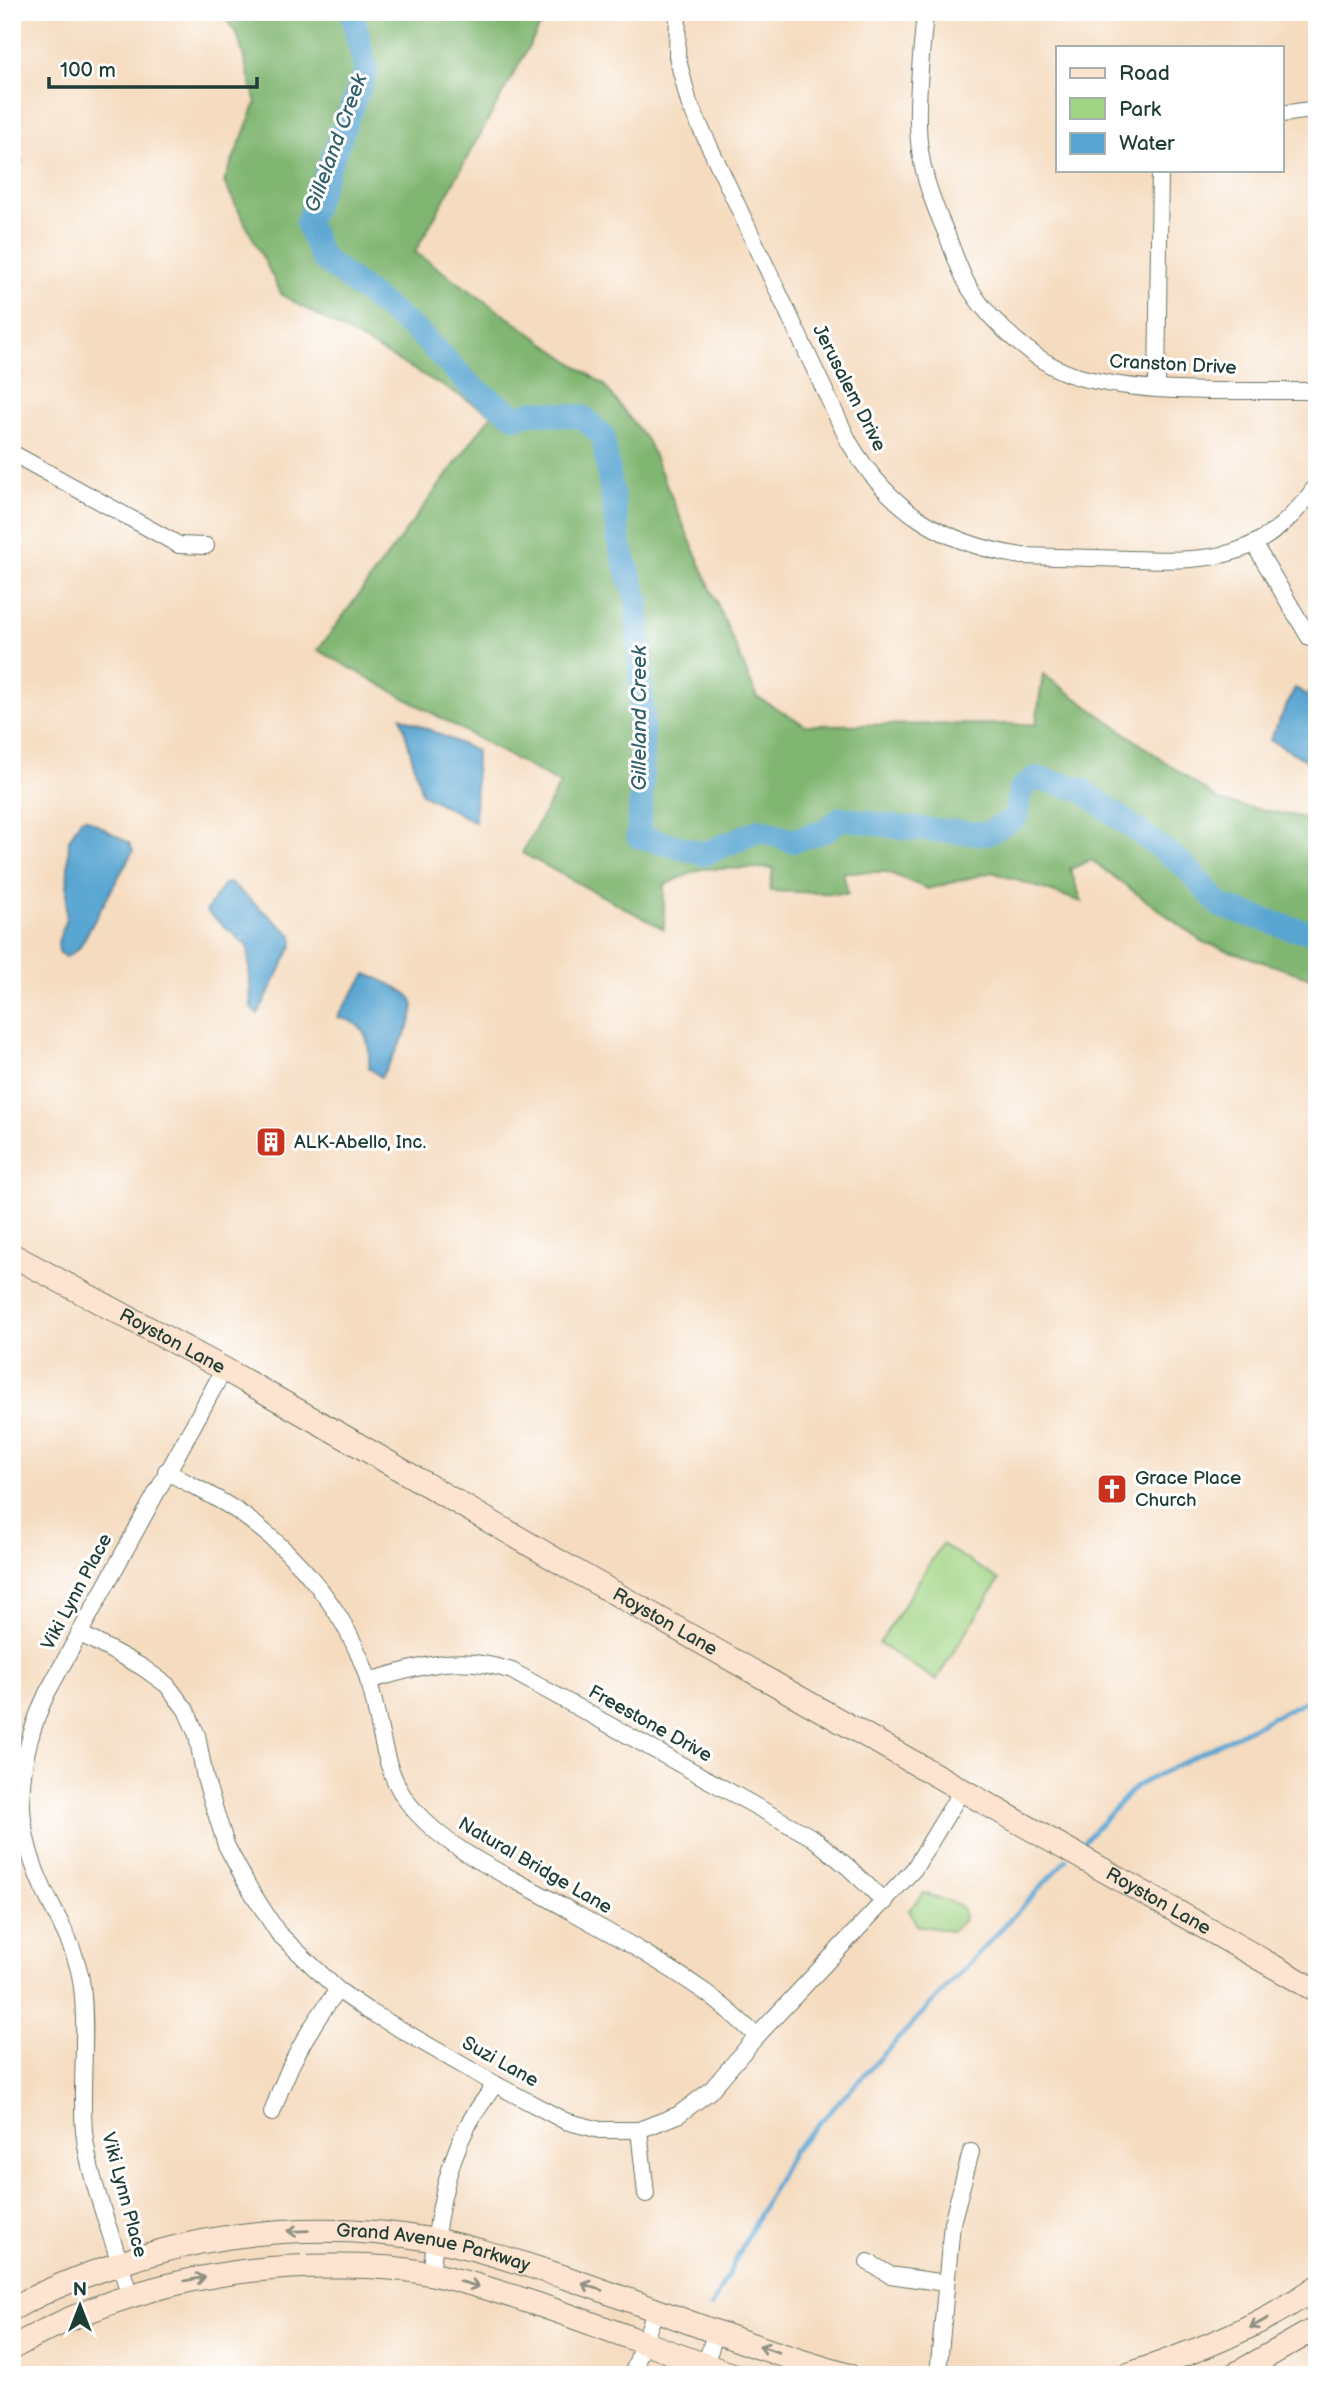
<svg xmlns="http://www.w3.org/2000/svg" width="1329" height="2387" font-family="'Balsamiq Sans',sans-serif">
<style>
.green{fill:#a1d483;stroke:#60885c;stroke-width:2}
.forest{fill:#80b671;stroke:#507a52;stroke-width:2}
.water{fill:#58a5d1;stroke:#3c7182;stroke-width:2}
.lines{fill:none;stroke-linecap:round;stroke-linejoin:round}
.stream{stroke:#58a5d1;stroke-width:4.5}
.river{stroke:#58a5d1;stroke-width:24}
.street-casing{stroke:#6a7465;stroke-width:18}
.secondary-casing{stroke:#6a7465;stroke-width:25}
.street{stroke:#fff;stroke-width:16}
.secondary{stroke:#fde4d1;stroke-width:23}
.oneway{stroke:#8e9082}
.labels{text-anchor:middle;dominant-baseline:central;stroke-width:6;stroke-linejoin:round;paint-order:stroke}
.street-label{font-size:19px;fill:#1f3d34;stroke:#fff}
.poi-label{font-size:19px;fill:#1f3d34;stroke:#fff;text-anchor:start}
.water-label{font-size:21px;font-style:italic;fill:#33616b;stroke:#fff}
</style>
<rect width="100%" height="100%" fill="#fff"/>
<filter id="ink" filterUnits="userSpaceOnUse"><feTurbulence type="fractalNoise" baseFrequency=".0143" numOctaves="2"/><feDisplacementMap in="SourceGraphic" scale="14" xChannelSelector="R" yChannelSelector="G"/><feConvolveMatrix kernelMatrix="1 2 1 2 8 2 1 2 1" color-interpolation-filters="sRGB"/></filter>
<filter id="wash" filterUnits="userSpaceOnUse"><feTurbulence type="fractalNoise" baseFrequency=".00686" numOctaves="4" result="noise"/><feDisplacementMap in="SourceGraphic" scale="28" xChannelSelector="R" yChannelSelector="G"/><feGaussianBlur stdDeviation="1.57" result="paint"/><feColorMatrix in="noise" values="0 0 0 0 0 0 0 0 0 0 0 0 0 0 0 0 0 1.4 0 .05"/><feComposite in="paint" operator="in"/></filter>
<g filter="url(#wash)">
<rect width="100%" height="100%" fill="#f5dbbf"/>
<g class="green">
<polygon points="942,1544 999,1580 936,1680 879,1644"/>
<polygon points="923,1893 960,1905 964,1913 963,1921 951,1931 917,1925 909,1910"/>
</g>
<polygon class="forest" points="221,12 548,12 415,252 604,385 648,442 757,697 805,725 1036,724 1043,674 1221,802 1317,820 1317,980 1203,942 1091,860 1070,869 1082,902 992,872 928,889 887,872 843,872 848,894 770,891 773,868 701,869 664,885 664,929 522,853 560,784 318,650 492,414 282,295 224,182 256,103 238,36"/>
<g class="water">
<polygon points="1295,688 1317,700 1317,766 1270,740"/>
<polygon points="401,717 476,751 475,822 422,794"/>
<polygon points="86,818 129,843 133,851 79,948 66,957 59,952 58,942 66,919 69,840 81,819"/>
<polygon points="230,883 292,935 293,944 258,1014 251,1008 248,946 206,911 224,884"/>
<path d="M366 974C377 978 410 991 413 1002 418 1019 390 1061 381 1077L369 1068C370 1040 368 1023 337 1017Z"/>
</g>
<g class="lines">
<g class="stream">
<polyline points="1084,1841 1136,1786 1317,1695"/>
<polyline points="711,2307 792,2152 1066,1860"/>
</g>
<polyline class="river" points="352,12 366,71 307,223 322,258 421,335 472,387 516,417 535,412 583,417 603,436 620,547 637,598 642,714 642,788 638,836 704,854 760,830 792,841 825,831 841,818 904,828 987,834 1016,817 1020,790 1035,778 1081,789 1184,865 1221,906 1290,928 1309,931 1317,935"/>
</g>
</g>
<g filter="url(#ink)">
<g class="lines">
<g class="street-casing">
<g id="street">
<path d="M678 12 677 56 689 103 849 442C890 511 944 544 1022 556 1058 557 1094 558 1129 559 1216 562 1263 560 1317 485"/>
<path d="M925 12C922 49 917 87 918 123 918 164 931 199 947 235 954 253 960 273 970 289 992 324 1039 366 1079 377 1151 396 1242 390 1317 391"/>
<polyline points="1282,114 1317,109"/>
<polyline points="12,158 15,160"/>
<polyline points="1157,389 1160,170"/>
<polyline points="12,453 179,545 206,546"/>
<polyline points="1254,544 1309,637"/>
<path d="M166 1471C190 1485 217 1497 240 1513 299 1555 347 1612 369 1682 382 1726 382 1775 414 1810 449 1850 500 1872 546 1897 599 1927 654 1956 705 1992 723 2005 740 2021 757 2036"/>
<polyline points="79,1633 142,1667 167,1685 186,1710 197,1735 205,1778 226,1845 248,1886 278,1933 338,1990 367,2010 495,2084 565,2121 600,2130 639,2130 678,2115 710,2091 757,2036 914,1869 962,1790"/>
<path d="M368 1681C423 1666 456 1653 512 1671L813 1838 848 1867 885 1902"/>
<path d="M272 2113C287 2067 308 2028 338 1990"/>
<polyline points="639,2130 646,2194"/>
<polyline points="868,2262 890,2275 945,2283"/>
<path d="M431 2274C437 2224 444 2170 468 2125 475 2111 486 2098 495 2084"/>
<path d="M129 2295C116 2242 89 2184 84 2131 80 2083 88 2034 82 1987 78 1951 58 1920 43 1888 12 1821 16 1760 47 1693L224 1369"/>
<polyline points="703,2372 716,2331"/>
<polyline points="632,2375 656,2309"/>
<polyline points="938,2375 952,2223 971,2152"/>
</g>
</g>
<g class="secondary-casing">
<g id="secondary">
<path id="s1" d="M12 1255 224 1369 348 1439 572 1569 1317 1991"/>
<path id="s2" d="M12 2309C52 2286 96 2271 140 2257 235 2228 336 2223 434 2240 479 2248 523 2264 567 2278 660 2310 753 2349 848 2375"/>
<path d="M12 2348C113 2290 227 2264 343 2266 372 2266 403 2268 432 2274 533 2297 636 2342 734 2375"/>
<path d="M1127 2375C1195 2352 1258 2328 1317 2287"/>
<polyline points="1234,2375 1317,2328"/>
</g>
</g>
<use href="#street" class="street"/>
<use href="#secondary" class="secondary"/>
</g>
<defs><path id="oneway-shaft" d="M-6 0H5M1.5-3L5.5 0L1.5 3" fill="none" stroke-width="1.6" stroke-linecap="round" stroke-linejoin="round" transform="scale(1.75)"/></defs>
<g class="oneway">
<use href="#oneway-shaft" transform="translate(298 2231) rotate(178)"/>
<use href="#oneway-shaft" transform="translate(195 2279) rotate(-10)"/>
<use href="#oneway-shaft" transform="translate(469 2284) rotate(16)"/>
<use href="#oneway-shaft" transform="translate(592 2287) rotate(-161)"/>
<use href="#oneway-shaft" transform="translate(1259 2323) rotate(151)"/>
<use href="#oneway-shaft" transform="translate(769 2349) rotate(-161)"/>
</g>
</g>
<defs>
<g id="building-square" transform="scale(1.575)"><rect x="-9" y="-9" width="18" height="18" rx="4" fill="#c8321e" stroke="#fff"/><path d="M-4-6H4V6H1V3H-1V6H-4ZM-2.5-4.3h1.7v1.8h-1.7ZM.8-4.3h1.7v1.8H.8ZM-2.5-1h1.7V.8h-1.7ZM.8-1h1.7V.8H.8Z" fill="#fff"/></g>
<g id="church-square" transform="scale(1.575)"><rect x="-9" y="-9" width="18" height="18" rx="4" fill="#c8321e" stroke="#fff"/><path d="M-1.2-6h2.4v3.5h3.3v2.4h-3.3V6h-2.4V-.1h-3.3v-2.4h3.3Z" fill="#fff"/></g>
</defs>
<g fill-rule="evenodd">
<use href="#building-square" x="271" y="1142"/>
<use href="#church-square" x="1112" y="1489"/>
</g>
<g class="labels">
<g class="street-label">
<text transform="translate(1173 365) rotate(3)">Cranston Drive</text>
<text transform="translate(849 388) rotate(63)">Jerusalem Drive</text>
<text stroke="none"><textPath href="#s1" startOffset="182">Royston Lane</textPath></text>
<text transform="translate(77 1592) rotate(-62)">Viki Lynn Place</text>
<text stroke="none"><textPath href="#s1" startOffset="749">Royston Lane</textPath></text>
<text transform="translate(650 1724) rotate(29)">Freestone Drive</text>
<text transform="translate(535 1866) rotate(30)">Natural Bridge Lane</text>
<text stroke="none"><textPath href="#s1" startOffset="1316">Royston Lane</textPath></text>
<text transform="translate(500 2062) rotate(29)">Suzi Lane</text>
<text transform="translate(124 2195) rotate(75)">Viki Lynn Place</text>
<text stroke="none"><textPath href="#s2" startOffset="436">Grand Avenue Parkway</textPath></text>
</g>
<g class="poi-label">
<text x="294" y="1142">ALK-Abello, Inc.</text>
<text x="1135" y="1478">Grace Place<tspan x="1135" dy="22">Church</tspan></text>
</g>
<g class="water-label">
<text transform="translate(336 143) rotate(-70)">Gilleland Creek</text>
<text transform="translate(639 718) rotate(-90)">Gilleland Creek</text>
</g>
</g>
<rect width="1329" height="2387" fill="none" stroke="#fff" stroke-width="42"/>
<rect x="1056" y="46" width="228" height="126" fill="#ffffff" stroke="#a5b1ae" stroke-width="2"/>
<rect x="1070" y="68" width="35" height="10" fill="#fde4d1" stroke="#a5b1ae" stroke-width="2"/>
<text x="1119" y="80" font-size="21" fill="#1f3d34">Road</text>
<rect x="1070" y="98" width="35" height="21" fill="#a1d483" stroke="#a5b1ae" stroke-width="2"/>
<text x="1119" y="116" font-size="21" fill="#1f3d34">Park</text>
<rect x="1070" y="133" width="35" height="21" fill="#58a5d1" stroke="#a5b1ae" stroke-width="2"/>
<text x="1119" y="150" font-size="21" fill="#1f3d34">Water</text>
<g transform="translate(80 2306)" stroke="#ffffff" stroke-width="5" paint-order="stroke">
<path d="M0-5L12 26L0 18L-12 26Z" fill="#1f3d34"/>
<text y="-10" font-size="19" font-weight="bold" text-anchor="middle" fill="#1f3d34">N</text>
</g>
<path d="M49 77v10h208v-10" fill="none" stroke="#1f3d34" stroke-width="3.5"/>
<text x="60" y="77" font-size="21" fill="#1f3d34" stroke="#ffffff" stroke-width="5" paint-order="stroke">100 m</text>
</svg>
